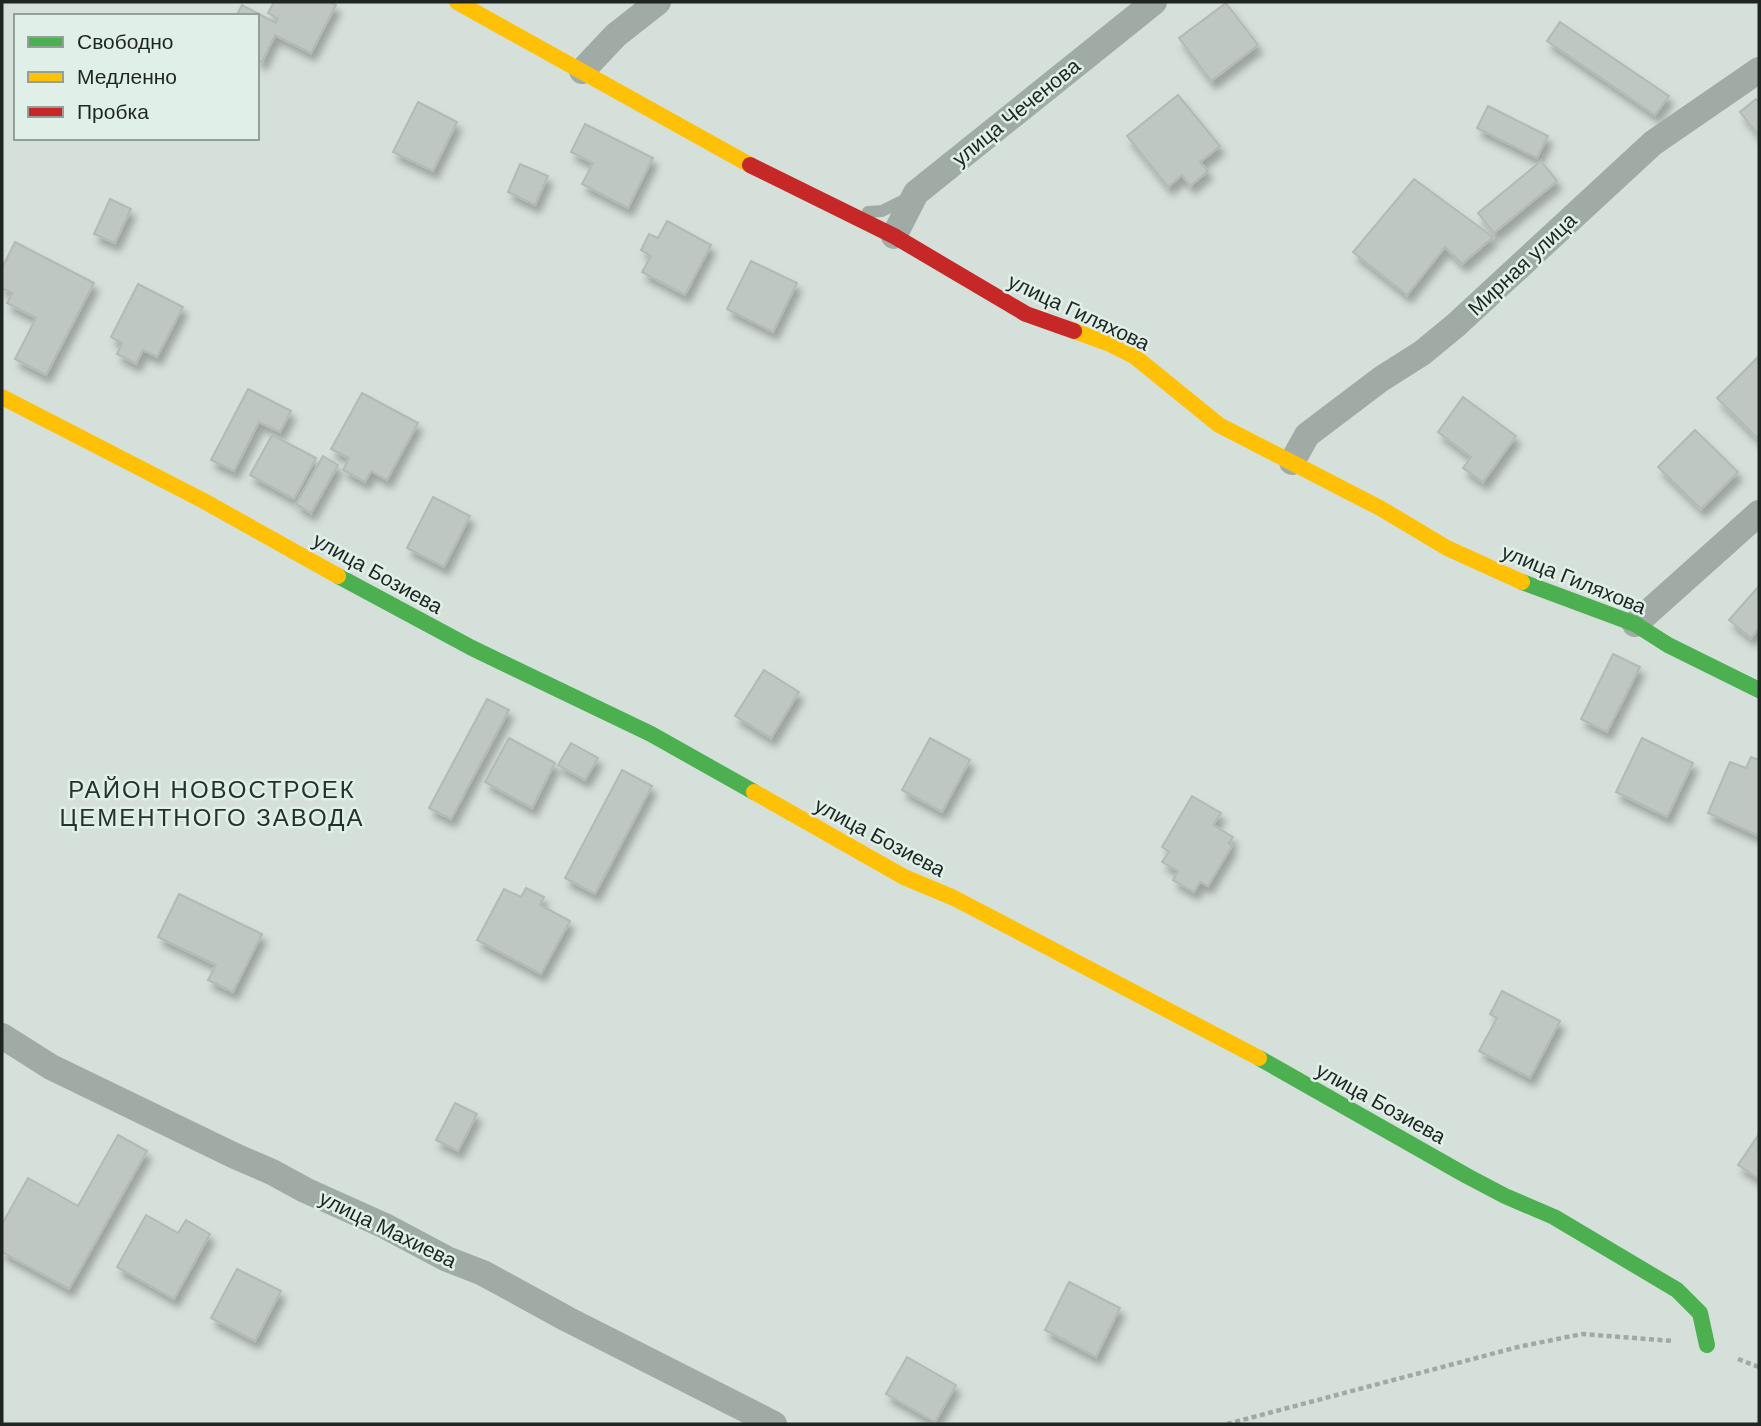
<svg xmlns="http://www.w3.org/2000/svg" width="1761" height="1426" font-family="Helvetica,sans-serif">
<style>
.building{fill:#bfc7c3;stroke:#b2bab6;stroke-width:2;filter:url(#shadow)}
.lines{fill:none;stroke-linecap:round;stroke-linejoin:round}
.path{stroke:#a0aaa5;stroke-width:4.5;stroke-dasharray:5 3.5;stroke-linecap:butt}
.lane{stroke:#a0aba5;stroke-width:12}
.street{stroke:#a0aba5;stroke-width:26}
.fast{stroke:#4caf50;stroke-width:16}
.slow{stroke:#ffc107;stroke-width:16}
.jam{stroke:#c62828;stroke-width:16}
.labels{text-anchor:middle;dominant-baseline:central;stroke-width:5;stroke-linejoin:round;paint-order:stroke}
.street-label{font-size:21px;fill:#1f2522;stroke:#e0f0e8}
.quarter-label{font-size:24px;letter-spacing:2px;fill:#25322c;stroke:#e0f0e8}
</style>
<defs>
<filter id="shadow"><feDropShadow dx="4.5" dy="8" stdDeviation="3.5" flood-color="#0004"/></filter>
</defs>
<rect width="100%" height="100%" fill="#d6e0db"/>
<g class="building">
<polygon points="274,2 330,2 336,5 311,53 275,35 262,62 257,59 257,16 236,16 242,5 276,23 278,19 268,13"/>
<polygon points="1226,3 1258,45 1211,81 1179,38"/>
<polygon points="1560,22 1669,96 1655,115 1547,41"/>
<polygon points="1178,95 1220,146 1200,162 1208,171 1190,186 1182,175 1168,187 1127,136"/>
<polygon points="1756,99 1759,103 1759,136 1740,112"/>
<polygon points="418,102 457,122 433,171 393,152"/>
<polygon points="1488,106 1548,136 1537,158 1477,128"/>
<polygon points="585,124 653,158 628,208 582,184 593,163 571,152"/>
<polygon points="1541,161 1557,181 1494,233 1478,213"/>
<polygon points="520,164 548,176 535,205 508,192"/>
<polygon points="1414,179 1493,237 1462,264 1445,247 1407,295 1353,252"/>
<polygon points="110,199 131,209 115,243 94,234"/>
<polygon points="667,221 711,245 685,295 642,272 651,256 641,250 649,234 658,238"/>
<polygon points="15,242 94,283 46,375 15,359 36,318 7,303 12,293 2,288 2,268"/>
<polygon points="751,261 797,283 773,332 727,309"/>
<polygon points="138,284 183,307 157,357 143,350 136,364 117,354 122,343 111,337"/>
<polygon points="1759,356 1759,436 1757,438 1717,398"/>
<polygon points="248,389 291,411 280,432 259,422 234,471 211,460"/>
<polygon points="362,393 418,423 387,480 371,471 365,482 343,470 349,458 331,449"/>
<polygon points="1463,397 1516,436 1483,482 1463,468 1471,457 1438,432"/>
<polygon points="1695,430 1738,472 1701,509 1658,467"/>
<polygon points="272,435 316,458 294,499 250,475"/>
<polygon points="323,456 338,465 311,513 296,504"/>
<polygon points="433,497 470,516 444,567 407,548"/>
<polygon points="1759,586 1759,628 1751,638 1729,620"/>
<polygon points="1613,654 1640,667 1607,732 1581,719"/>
<polygon points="764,670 799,692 771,738 735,716"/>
<polygon points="487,699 509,710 451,819 429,808"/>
<polygon points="509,738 555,763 532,808 485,782"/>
<polygon points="930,738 970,760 942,812 902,790"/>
<polygon points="1642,738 1693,763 1667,817 1616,792"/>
<polygon points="571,743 598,758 585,780 558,765"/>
<polygon points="1751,757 1759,760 1759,836 1708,813 1730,762 1746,768"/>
<polygon points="622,770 652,786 595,894 565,878"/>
<polygon points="1192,796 1221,813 1213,825 1233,837 1229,843 1232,846 1208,886 1200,882 1194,892 1173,880 1178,871 1162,862 1169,852 1162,847"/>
<polygon points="526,888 544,897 540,905 570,921 541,974 477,940 504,889 521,897"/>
<polygon points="179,894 262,934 233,992 208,980 216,965 158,937"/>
<polygon points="1502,991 1560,1021 1530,1078 1479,1051 1497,1018 1490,1014"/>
<polygon points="455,1103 477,1114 458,1151 436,1140"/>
<polygon points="1759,1134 1759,1179 1738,1165"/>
<polygon points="118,1135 147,1151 69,1289 2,1252 2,1224 28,1178 78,1206"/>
<polygon points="146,1215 178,1233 186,1220 210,1234 174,1299 117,1267"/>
<polygon points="237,1269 281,1291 255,1341 211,1318"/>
<polygon points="1069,1282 1120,1308 1096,1357 1045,1330"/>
<polygon points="907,1357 956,1385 935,1422 886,1394"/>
</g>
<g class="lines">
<g class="path">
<polyline points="1738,1359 1759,1367"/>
<polyline points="1227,1424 1518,1347 1582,1334 1673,1341"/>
</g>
<polyline class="lane" points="868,212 882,211 910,197"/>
<g class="street">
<polyline points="582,71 616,35 658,2"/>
<polyline points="894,236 916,193 1154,2"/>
<polyline points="1292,462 1307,435 1381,379 1422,353 1456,325 1653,143 1759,70"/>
<polyline points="1635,624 1759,513"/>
<polyline points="2,1036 51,1067 235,1156 272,1172 305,1190 385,1226 447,1259 483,1273 567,1319 774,1424"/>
</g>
<g class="fast">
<polyline points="338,576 472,648 651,734 754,792"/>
<polyline points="1522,582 1635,624 1668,645 1759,690"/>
<polyline points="1259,1058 1467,1176 1505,1196 1554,1217 1677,1290 1700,1313 1707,1345"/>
</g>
<g class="slow">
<polyline points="457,2 750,165"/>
<polyline points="1074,331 1110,344 1134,356 1219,425 1380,508 1447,548 1522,582"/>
<polyline points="2,397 202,500 338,576"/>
<polyline points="754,792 904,877 954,898 1259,1058"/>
</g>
<polyline class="jam" points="750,165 894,236 1026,314 1074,331"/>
</g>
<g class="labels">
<g class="street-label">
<text transform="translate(1016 112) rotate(-39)">улица Чеченова</text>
<text transform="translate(1522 264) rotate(-43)">Мирная улица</text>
<text transform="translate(1079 312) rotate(25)">улица Гиляхова</text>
<text transform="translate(378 573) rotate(29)">улица Бозиева</text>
<text transform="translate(1574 579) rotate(22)">улица Гиляхова</text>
<text transform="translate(880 837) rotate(28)">улица Бозиева</text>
<text transform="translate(1381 1103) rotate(29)">улица Бозиева</text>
<text transform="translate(388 1229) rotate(26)">улица Махиева</text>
</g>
<g class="quarter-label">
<text x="212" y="789">РАЙОН НОВОСТРОЕК<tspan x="212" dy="28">ЦЕМЕНТНОГО ЗАВОДА</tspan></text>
</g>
</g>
<rect width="1761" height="1426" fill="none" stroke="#1f2522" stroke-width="7"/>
<rect x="14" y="14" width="245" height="126" fill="#e0f0e8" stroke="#939f99" stroke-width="2"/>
<rect x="28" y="37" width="35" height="10" fill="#4caf50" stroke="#939f99" stroke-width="2"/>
<text x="77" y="49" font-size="21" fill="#1f2522">Свободно</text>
<rect x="28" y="72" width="35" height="10" fill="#ffc107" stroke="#939f99" stroke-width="2"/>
<text x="77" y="84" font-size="21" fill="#1f2522">Медленно</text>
<rect x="28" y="107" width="35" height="10" fill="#c62828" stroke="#939f99" stroke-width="2"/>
<text x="77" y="119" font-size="21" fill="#1f2522">Пробка</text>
</svg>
